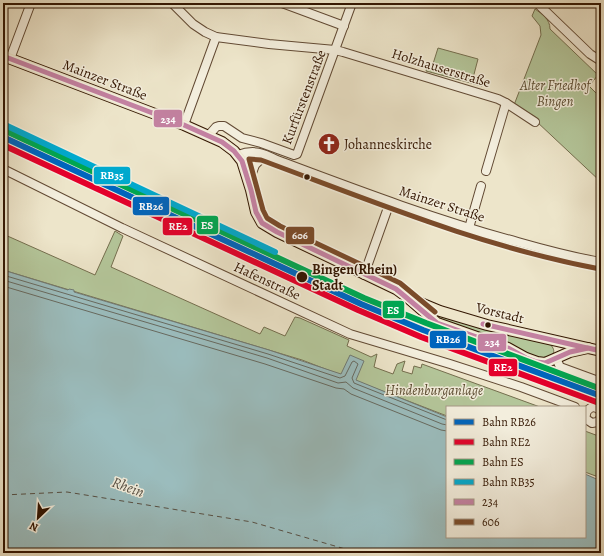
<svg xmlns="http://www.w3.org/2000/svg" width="604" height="556" font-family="Alegreya,serif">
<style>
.green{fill:#b4c69a;stroke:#746e4e}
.water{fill:#9bbdbe;stroke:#717a73}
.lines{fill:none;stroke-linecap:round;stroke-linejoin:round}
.shore{stroke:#676a60;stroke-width:1}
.ferry{stroke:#575044;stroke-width:1;stroke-dasharray:5 4;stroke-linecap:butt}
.minor-casing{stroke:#624a34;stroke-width:10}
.major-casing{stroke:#331602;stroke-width:12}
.minor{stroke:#f3eedd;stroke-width:8}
.major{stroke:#ede5ca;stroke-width:10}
.bus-1-casing{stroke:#f3eedd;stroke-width:8}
.bus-2-casing{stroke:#f3eedd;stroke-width:8}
.bus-1{stroke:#c381a1;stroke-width:5}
.bus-2{stroke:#7a4b2a;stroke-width:5}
.rail-1-casing{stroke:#f3eedd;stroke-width:9}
.rail-2-casing{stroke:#f3eedd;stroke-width:9}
.rail-3-casing{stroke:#f3eedd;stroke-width:9}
.rail-4-casing{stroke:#f3eedd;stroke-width:9}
.rail-1{stroke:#0065bd;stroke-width:6}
.rail-2{stroke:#e4002b;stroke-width:6}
.rail-3{stroke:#00a651;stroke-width:6}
.rail-4{stroke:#00a9ce;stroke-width:6}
.bus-dot{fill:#331602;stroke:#f3eedd;stroke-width:1.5}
.labels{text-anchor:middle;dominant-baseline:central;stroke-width:3;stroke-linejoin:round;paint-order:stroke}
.street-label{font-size:14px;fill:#331602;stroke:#f3eedd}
.park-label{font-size:14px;font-style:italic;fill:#5a4b30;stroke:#f3eedd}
.poi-label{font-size:14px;fill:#331602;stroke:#f3eedd;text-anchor:start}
.stop-label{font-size:14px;font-weight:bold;fill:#331602;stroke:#f3eedd;text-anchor:start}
.water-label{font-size:15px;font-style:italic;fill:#575044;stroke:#f3eedd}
.line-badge{stroke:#f3eedd;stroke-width:1.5}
.badge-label{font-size:11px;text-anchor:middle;font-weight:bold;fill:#fff}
</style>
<rect width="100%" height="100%" fill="#ede5ca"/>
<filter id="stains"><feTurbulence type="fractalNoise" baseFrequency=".005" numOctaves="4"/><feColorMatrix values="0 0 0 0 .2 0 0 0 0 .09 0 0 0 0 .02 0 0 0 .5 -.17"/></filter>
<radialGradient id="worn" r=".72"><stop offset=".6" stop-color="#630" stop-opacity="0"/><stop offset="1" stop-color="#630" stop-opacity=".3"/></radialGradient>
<g class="green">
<path d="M535 9C542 14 550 19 550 29L598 75 589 86 601 98V182L536 121 514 105 541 35 540 26 532 16Z"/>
<polygon points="438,48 478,59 473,78 432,67"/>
<polygon points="427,67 483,82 482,86 426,71"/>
<polygon points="115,231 123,236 111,267 260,334 264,327 285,336 295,317 300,318 349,340 347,346 371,357 377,354 374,367 393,374 397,364 405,361 402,371 412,374 414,366 421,368 422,364 540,407 447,407 447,416 302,360 3,270 3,234 95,275"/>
<path d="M439 314 549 343C557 351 554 354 547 361L438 319Z"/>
<polygon points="585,431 601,437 601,478 585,472"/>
</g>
<polygon class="water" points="3,270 68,290 69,289 74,290 74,292 269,350 341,374 350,355 364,361 356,380 447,417 447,537 585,537 585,474 601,481 601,553 3,553"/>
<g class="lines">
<g class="shore">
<polyline points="3,275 268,354 340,378 345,376 352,362 354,361 358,364 352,378 354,383 447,420"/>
<polyline points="3,280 267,358 338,383 346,382 353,388 442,424 447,425"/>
<polyline points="3,286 265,364 336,388 344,389 351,394 441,430 447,431"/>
</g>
<polyline class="ferry" points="3,495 67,492 252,522 359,553"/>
<g class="minor-casing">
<g id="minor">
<polyline points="172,3 193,24 205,32 216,37 269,44 335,50 343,52 498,99 506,103 535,122"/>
<polyline points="282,3 344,26"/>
<polyline points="537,3 590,54 601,61"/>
<polyline points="10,59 31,3"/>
<polyline points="184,125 216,37"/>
<polyline points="209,135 216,127 219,126 224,126 242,138 261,143 294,155 297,154 352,3"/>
<path d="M238 155C254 149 263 153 277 160 357 190 436 220 518 242 546 250 573 257 601 262"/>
<polyline points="242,161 262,158 271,159"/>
<polyline points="3,169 122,228 350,334 450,364 521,387 575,407"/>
<polyline points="486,171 506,103"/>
<polyline points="249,181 255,165 262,158"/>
<polyline points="469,228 481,186"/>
<polyline points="364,275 390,202"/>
<polyline points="556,358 560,367 601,382"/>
<path d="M601 412C595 403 584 408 586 419L592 423 597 422 601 418"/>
</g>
</g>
<g class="major-casing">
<g id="major">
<polyline points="3,56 184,125 222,142 234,151 242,161 251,190 256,212 262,223 277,232 396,289 407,297 437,323 508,348 526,358 537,362 545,363 570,352 588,348"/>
<polyline points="416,301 440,311 487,325 601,351"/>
</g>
</g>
<use href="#minor" class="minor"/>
<use href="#major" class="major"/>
<g class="bus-1-casing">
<g id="bus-1">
<polyline points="3,56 184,125 222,142 234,151 242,161 251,190 256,212 262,223 277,232 396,289 437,323 508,348 526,358 537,362 545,363 570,352 588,348 601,351"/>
<polyline points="483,324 587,348"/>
</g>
</g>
<g class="bus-2-casing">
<path id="bus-2" d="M435 312 400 283 280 226 267 218 263 210 249 159 261 160C372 201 482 247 600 269"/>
</g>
<use href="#bus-1" class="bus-1"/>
<use href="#bus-2" class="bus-2"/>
<g class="rail-1-casing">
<polyline id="rail-1" points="3,137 361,304 423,330 601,396"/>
</g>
<g class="rail-2-casing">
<polyline id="rail-2" points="3,145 358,310 421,337 599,403"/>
</g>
<g class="rail-3-casing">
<polyline id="rail-3" points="6,131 364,298 426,323 601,389"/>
</g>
<g class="rail-4-casing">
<polyline id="rail-4" points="3,124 275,252"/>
</g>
<use href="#rail-1" class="rail-1"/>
<use href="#rail-2" class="rail-2"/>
<use href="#rail-3" class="rail-3"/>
<use href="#rail-4" class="rail-4"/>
</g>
<defs>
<g id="church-disc" transform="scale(1.15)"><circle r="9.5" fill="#8f2418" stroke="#f3eedd"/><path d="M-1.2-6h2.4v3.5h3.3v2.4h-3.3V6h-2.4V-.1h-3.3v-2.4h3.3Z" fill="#fff"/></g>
</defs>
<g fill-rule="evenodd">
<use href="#church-disc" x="329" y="144"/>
</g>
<g class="bus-dot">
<circle cx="307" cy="177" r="3.5"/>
<circle cx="302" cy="277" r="6"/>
<circle cx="488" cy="325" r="3.5"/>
</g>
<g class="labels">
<g class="street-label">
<text transform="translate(441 68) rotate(17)">Holzhauserstraße</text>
<text transform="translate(105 80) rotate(21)">Mainzer Straße</text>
<text transform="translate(304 97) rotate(-69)">Kurfürstenstraße</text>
<text transform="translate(442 204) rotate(18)">Mainzer Straße</text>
<text transform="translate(267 281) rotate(25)">Hafenstraße</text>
<text transform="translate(500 313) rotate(14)">Vorstadt</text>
</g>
<g class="park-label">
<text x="555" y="85">Alter Friedhof<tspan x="555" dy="16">Bingen</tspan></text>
<text x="434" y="390">Hindenburganlage</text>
</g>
<g class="poi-label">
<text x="344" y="144">Johanneskirche</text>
</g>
<g class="stop-label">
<text x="312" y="269">Bingen(Rhein)<tspan x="312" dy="16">Stadt</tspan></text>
</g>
<g class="water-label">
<text transform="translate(128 487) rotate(20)">Rhein</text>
</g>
</g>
<g class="line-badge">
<rect x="153" y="109" width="30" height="19" rx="4" fill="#c381a1"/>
<rect x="93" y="166" width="38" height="19" rx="4" fill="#00a9ce"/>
<rect x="132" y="196" width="38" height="20" rx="4" fill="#0065bd"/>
<rect x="196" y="215" width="23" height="20" rx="4" fill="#00a651"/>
<rect x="162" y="217" width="31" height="19" rx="4" fill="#e4002b"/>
<rect x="285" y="226" width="30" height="19" rx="4" fill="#7a4b2a"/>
<rect x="382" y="300" width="23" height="19" rx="4" fill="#00a651"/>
<rect x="429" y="330" width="38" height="19" rx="4" fill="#0065bd"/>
<rect x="477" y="333" width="30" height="19" rx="4" fill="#c381a1"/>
<rect x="488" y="358" width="30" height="19" rx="4" fill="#e4002b"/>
</g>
<g class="badge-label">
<text x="168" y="123">234</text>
<text x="112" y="179">RB35</text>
<text x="151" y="210">RB26</text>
<text x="207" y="229">ES</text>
<text x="178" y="230">RE2</text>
<text x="300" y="239">606</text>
<text x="393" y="314">ES</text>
<text x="448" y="343">RB26</text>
<text x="492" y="346">234</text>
<text x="503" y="371">RE2</text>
</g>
<rect width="604" height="556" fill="none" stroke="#ede5ca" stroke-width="16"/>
<rect x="4" y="4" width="596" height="548" fill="none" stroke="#331602" stroke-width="2"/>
<rect x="8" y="8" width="588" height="540" fill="none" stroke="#331602"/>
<rect x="446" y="406" width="140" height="132" fill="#f3eedd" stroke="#a69885"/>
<rect x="454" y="419" width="20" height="6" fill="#0065bd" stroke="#a69885"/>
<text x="482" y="426" font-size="12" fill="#331602">Bahn RB26</text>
<rect x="454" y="439" width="20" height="6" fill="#e4002b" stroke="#a69885"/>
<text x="482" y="446" font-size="12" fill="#331602">Bahn RE2</text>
<rect x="454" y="459" width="20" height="6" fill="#00a651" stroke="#a69885"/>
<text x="482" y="466" font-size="12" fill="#331602">Bahn ES</text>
<rect x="454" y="479" width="20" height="6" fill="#00a9ce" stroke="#a69885"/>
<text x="482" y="486" font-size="12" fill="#331602">Bahn RB35</text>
<rect x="454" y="499" width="20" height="6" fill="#c381a1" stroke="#a69885"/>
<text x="482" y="506" font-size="12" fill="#331602">234</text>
<rect x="454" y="519" width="20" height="6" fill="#7a4b2a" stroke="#a69885"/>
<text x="482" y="526" font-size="12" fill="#331602">606</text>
<g transform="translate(38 518) rotate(205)" stroke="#f3eedd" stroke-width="3" paint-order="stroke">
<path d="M0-3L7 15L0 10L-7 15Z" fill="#331602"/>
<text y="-6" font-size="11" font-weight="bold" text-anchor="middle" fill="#331602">N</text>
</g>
<rect width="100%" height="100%" filter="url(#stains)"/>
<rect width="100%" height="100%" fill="url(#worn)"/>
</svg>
